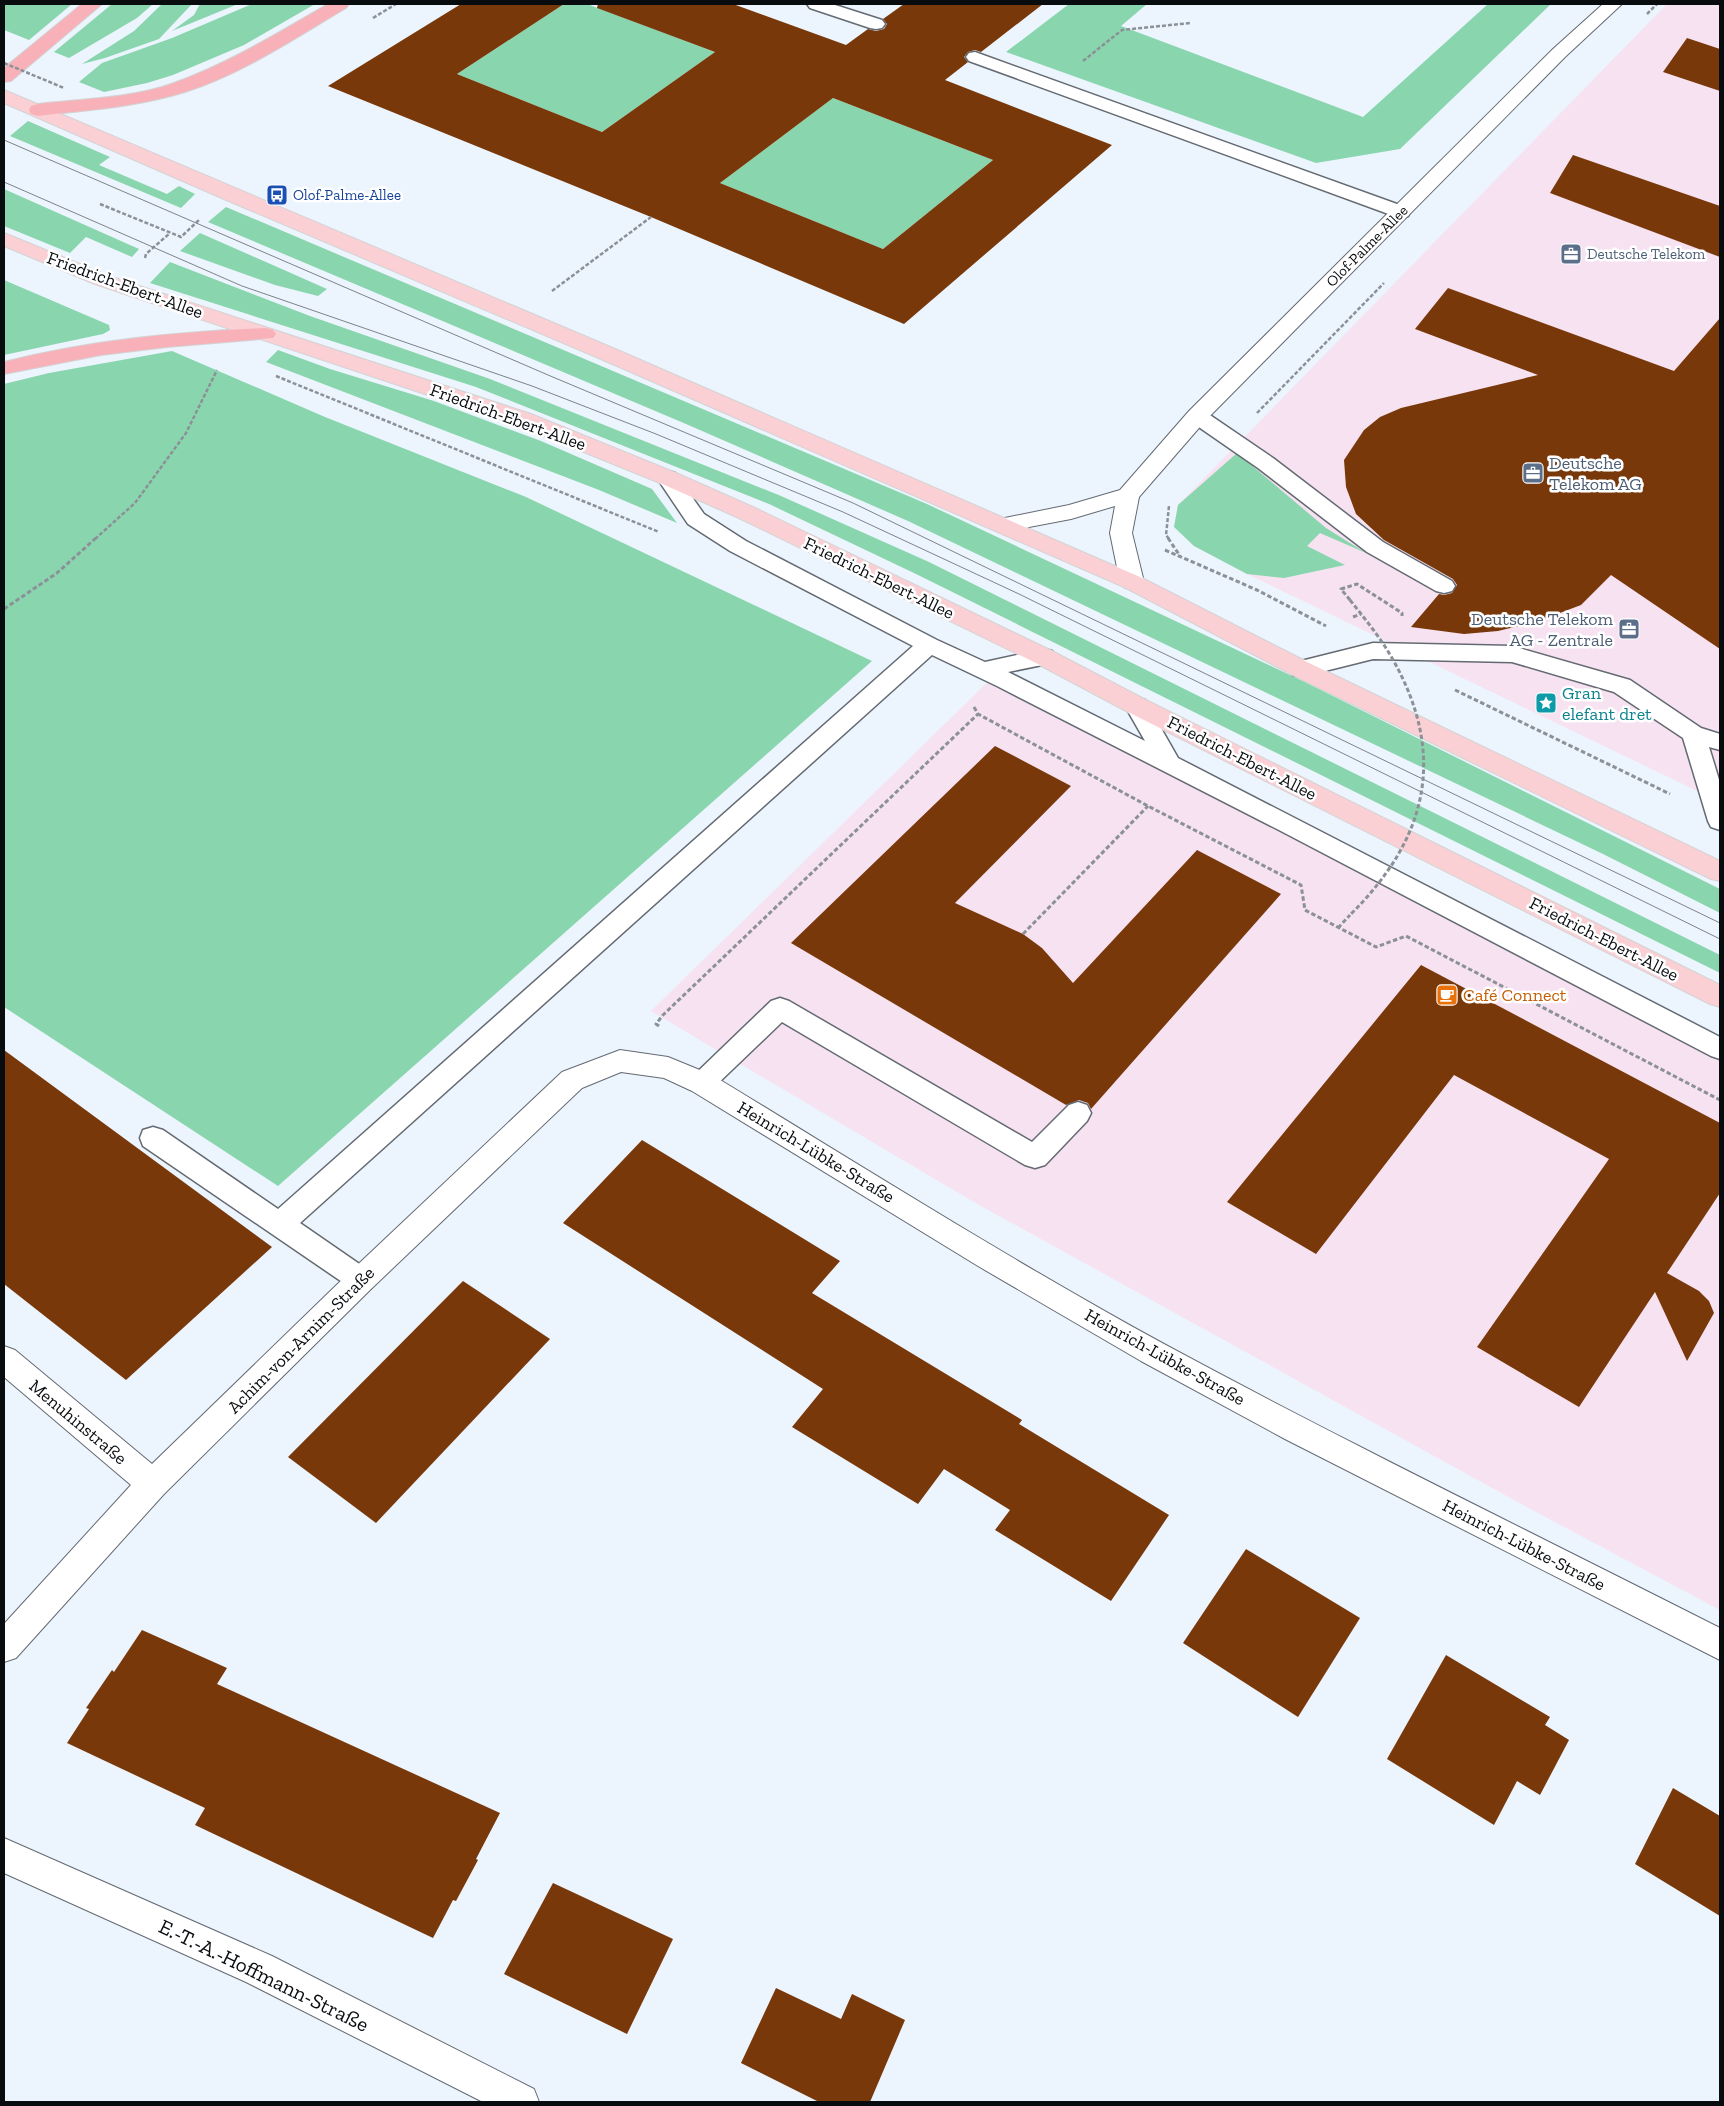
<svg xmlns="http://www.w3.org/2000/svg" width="1724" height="2106" font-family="'Zilla Slab',serif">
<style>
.commercial{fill:#f7e2f1}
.green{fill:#89d6ae}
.building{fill:#78380a;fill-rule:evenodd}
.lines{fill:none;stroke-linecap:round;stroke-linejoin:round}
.service-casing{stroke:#646a72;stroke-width:3}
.minor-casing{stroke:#646a72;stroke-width:2}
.primary-casing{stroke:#d3d3d4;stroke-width:2}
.motorway-casing{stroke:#d3d3d4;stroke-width:2}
.path-far1{stroke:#8b9197;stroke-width:2.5;stroke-dasharray:4 2;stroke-linecap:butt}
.path{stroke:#8b9197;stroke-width:3;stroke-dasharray:4.5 2.5;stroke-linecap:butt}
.service{fill:#fff;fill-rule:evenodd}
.minor{fill:#fff;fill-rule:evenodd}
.primary{fill:#fbd0d5;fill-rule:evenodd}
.motorway{fill:#f8b1b9;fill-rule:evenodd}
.tram{stroke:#7e838a;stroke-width:1}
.path-bridge-far1{stroke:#8b9197;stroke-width:2.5;stroke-dasharray:4 2;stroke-linecap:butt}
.path-bridge{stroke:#8b9197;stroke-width:3;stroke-dasharray:4.5 2.5;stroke-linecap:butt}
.labels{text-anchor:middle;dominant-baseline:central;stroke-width:5;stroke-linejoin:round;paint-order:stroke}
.far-transit-label{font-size:15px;fill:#164399;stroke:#fff;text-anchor:start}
.far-street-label{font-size:15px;fill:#090c0f;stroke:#fff}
.far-service-label{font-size:15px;fill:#4e5e75;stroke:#fff;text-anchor:start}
.street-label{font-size:18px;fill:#090c0f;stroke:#fff}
.service-label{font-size:18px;fill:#4e5e75;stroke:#fff;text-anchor:start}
.culture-label{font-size:18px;fill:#0d838f;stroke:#fff;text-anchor:start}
.food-label{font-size:18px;fill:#c56008;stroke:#fff;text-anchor:start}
.near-street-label{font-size:21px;fill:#090c0f;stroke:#fff}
</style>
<rect width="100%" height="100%" fill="#ecf4fd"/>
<g class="commercial">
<polygon points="1667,4 1720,4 1720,802 1247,574 1194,546 1174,527 1178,505"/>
<polygon points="1001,669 1720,1039 1720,1610 1523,1505 972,1201 651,1011"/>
</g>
<g class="green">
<polygon points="4,4 72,4 29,40 4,30"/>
<polygon points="112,4 153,4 137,18 69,58 54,52"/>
<polygon points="162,4 192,4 159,39 105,58 82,64 134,31"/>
<polygon points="200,4 238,4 172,31 194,15"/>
<polygon points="252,4 315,4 244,45 173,75 147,83 104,92 79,82 102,63 172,38"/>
<polygon points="564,4 587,4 715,52 602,132 457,74"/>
<polygon points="1069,4 1147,4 1121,26 1363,117 1488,4 1551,4 1400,149 1316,163 1006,52"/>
<polygon points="833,98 993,160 883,249 720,183"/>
<polygon points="28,121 110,157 99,165 167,194 179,186 195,194 181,208 10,136"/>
<polygon points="4,189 139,249 132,257 86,237 70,253 4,226"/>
<polygon points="226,207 927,504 1307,683 1720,889 1720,913 1603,854 908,521 686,424 208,222"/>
<polygon points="200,233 327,289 318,296 275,285 180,251"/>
<polygon points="170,262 310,316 490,379 781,496 929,562 1720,955 1720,973 916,574 769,504 476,387 150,283"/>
<polygon points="4,280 109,325 110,330 103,334 4,355"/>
<polygon points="278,350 330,369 434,401 541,441 652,489 677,523 599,490 266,362"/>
<polygon points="172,351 325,417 526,497 872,661 278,1186 4,1007 4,384 49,373"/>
<polygon points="1237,453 1326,528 1366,553 1320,533 1307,546 1345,565 1284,578 1247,574 1194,546 1174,527 1178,505"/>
</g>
<g class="building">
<path d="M461 4H564L457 74 602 132 715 52 597 8 598 4H733L846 45 868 29 876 31 884 29 887 24 883 19 904 4H1043L981 52 975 50 968 52 964 57 968 62 945 80 1112 145 904 324 651 217 328 86ZM833 98 993 160 883 249 720 183Z"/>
<polygon points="1687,38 1720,49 1720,91 1663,72"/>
<polygon points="1573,155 1720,206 1720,257 1550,193"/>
<polygon points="1448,288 1674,371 1720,318 1720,649 1611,575 1581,605 1536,622 1498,631 1464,634 1411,627 1439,594 1444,595 1452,593 1457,585 1453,579 1384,540 1356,514 1346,487 1344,460 1364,430 1380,417 1401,408 1538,375 1415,329"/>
<polygon points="995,746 1071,786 955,903 1023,934 1042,948 1073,983 1197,850 1281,894 1091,1109 1088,1103 1079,1100 1066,1105 791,943"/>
<polygon points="1421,965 1720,1123 1720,1193 1667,1273 1699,1291 1709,1301 1714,1313 1687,1361 1655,1292 1579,1407 1477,1347 1609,1159 1454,1075 1316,1254 1227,1202"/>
<polygon points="4,1050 272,1247 126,1380 4,1284"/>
<polygon points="642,1140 840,1261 812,1293 1022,1420 1019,1424 1169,1515 1111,1601 995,1530 1010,1510 944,1469 918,1504 792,1427 823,1389 563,1223"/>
<polygon points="463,1281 550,1339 376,1523 288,1457"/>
<polygon points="1246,1549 1360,1618 1298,1717 1183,1643"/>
<polygon points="142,1630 227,1668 217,1684 500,1813 476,1859 478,1860 456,1901 453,1900 433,1938 195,1825 205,1808 67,1743 89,1709 86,1708 112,1670 114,1672"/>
<polygon points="1446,1655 1550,1717 1545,1725 1569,1740 1540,1795 1517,1781 1494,1825 1387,1759"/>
<polygon points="1673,1788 1720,1816 1720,1916 1635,1864"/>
<polygon points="553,1883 673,1939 627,2034 504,1974"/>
<polygon points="776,1988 841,2019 852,1994 905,2020 870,2102 819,2102 741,2063"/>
</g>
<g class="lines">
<g class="service-casing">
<g id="service">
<polygon points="807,4 832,4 882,20 885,24 882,28 876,29 870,28 810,8"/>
<polygon points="975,52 1408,208 1410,212 1408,216 1401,218 1394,216 969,61 966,57 969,53"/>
<polygon points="1197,410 1204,411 1273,458 1383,542 1452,581 1455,586 1452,591 1444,593 1436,591 1367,552 1258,468 1190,421 1187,416 1190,411"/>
<polygon points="668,471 675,473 704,514 746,541 937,640 985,662 1044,649 1052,651 1055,657 1052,663 1008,672 1145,741 1125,706 1129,700 1137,698 1145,700 1178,758 1720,1037 1720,1059 1711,1056 1277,829 997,686 932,655 300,1223 371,1272 375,1280 371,1288 361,1292 351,1288 143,1146 140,1138 143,1130 153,1127 163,1130 278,1209 913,646 730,551 688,524 657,478 661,473"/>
<polygon points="1373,643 1512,646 1630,680 1701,728 1720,734 1720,750 1709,747 1720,783 1720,830 1711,827 1708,821 1683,738 1614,692 1512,662 1373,659 1301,677 1293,675 1290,669 1293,663"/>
<polygon points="780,998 789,1001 1032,1142 1069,1105 1078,1102 1087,1105 1091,1113 1087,1121 1045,1165 1035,1168 1025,1165 782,1022 711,1090 702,1094 693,1090 689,1083 693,1076 771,1001"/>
</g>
</g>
<g class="minor-casing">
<g id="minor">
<polygon points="1603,4 1622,4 1565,57 1205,421 1139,497 1132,533 1144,582 1140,587 1132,590 1124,587 1120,582 1110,533 1115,506 1071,519 1003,532 995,530 992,525 995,520 1069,505 1120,490 1189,411 1553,49"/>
<path d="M620 1050 668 1057 712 1075C862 1166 1010 1260 1164 1344 1347 1443 1535 1534 1720 1628V1660L1285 1439 1141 1361 978 1266 692 1091 664 1078 621 1072 582 1088 371 1289 164 1494 16 1658 4 1662V1624L131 1485 4 1377V1346L15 1350 152 1464 351 1271 562 1072Z"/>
<polygon points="4,1838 272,1956 534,2089 539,2102 483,2102 246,1982 4,1873"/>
</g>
</g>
<g class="primary-casing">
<g id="primary">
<polygon points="4,90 615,349 1140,577 1309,663 1720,861 1720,881 1711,879 1293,675 1124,587 601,359 224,199 4,103"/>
<polygon points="4,233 109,276 531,414 676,473 755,508 1052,651 1146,700 1720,985 1720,1007 1710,1004 1128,712 1036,663 739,518 660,483 515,424 95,284 4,246"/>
</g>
</g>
<g class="motorway-casing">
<g id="motorway">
<polygon points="82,4 102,4 11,81 4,82 4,68"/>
<path d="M328 4H349L346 8C295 38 242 74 185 92 137 107 87 110 38 116L31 114 29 110 31 106 38 104C81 99 134 98 174 83 229 63 278 33 328 4Z"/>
<path d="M266 328 273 330 276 334 273 338 167 347 101 355 4 374V362C90 340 177 332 266 328Z"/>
</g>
</g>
<g class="path-far1">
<polyline points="1647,14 1657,4"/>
<polyline points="373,18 396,4"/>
<polyline points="1083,61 1122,30 1190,23"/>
<polyline points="100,204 181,237 200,219"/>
<polyline points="145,258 146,254 170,233"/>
<polyline points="552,291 651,217"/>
<polyline points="276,376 659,532"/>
<polyline points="1257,413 1384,283"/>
<polyline points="95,539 135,503 186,433 217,370"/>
<polyline points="1169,539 1166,535 1169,506"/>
</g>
<g class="path">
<polyline points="1168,538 1180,556"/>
<polyline points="1165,550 1257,590 1326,626"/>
<polyline points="1350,600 1341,589 1357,584 1402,613 1402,616"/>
<polyline points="4,609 57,573 96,538"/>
<polyline points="1353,617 1361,614"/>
<polyline points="1455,690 1670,794"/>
<polyline points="974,707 978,714 1148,806 1301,885 1305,910 1376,947 1406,936 1720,1100"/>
<polyline points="1338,928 1350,915"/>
<polyline points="1023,934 1148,806"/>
<polyline points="659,1026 656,1024 663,1015 978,714"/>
</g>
<use href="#service" class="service"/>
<use href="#minor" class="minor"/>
<use href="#primary" class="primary"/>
<use href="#motorway" class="motorway"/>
<g class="tram">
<polyline points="4,140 548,375 853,503 1720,923"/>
<polyline points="4,182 242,286 532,386 656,434 843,512 1019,594 1720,939"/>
</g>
<polyline class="path-bridge-far1" points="4,63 64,88"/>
<path class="path-bridge" d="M1350 600C1365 619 1380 637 1392 658 1448 756 1427 839 1350 915"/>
</g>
<defs>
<g id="bus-square" transform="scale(1.125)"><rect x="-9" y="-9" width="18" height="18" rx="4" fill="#1a4fb4" stroke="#fff"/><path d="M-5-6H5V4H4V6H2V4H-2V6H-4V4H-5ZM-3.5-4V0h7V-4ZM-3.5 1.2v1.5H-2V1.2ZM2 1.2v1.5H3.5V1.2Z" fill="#fff"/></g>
<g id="office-square" transform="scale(1.125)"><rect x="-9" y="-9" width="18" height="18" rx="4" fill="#5c6f8a" stroke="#fff"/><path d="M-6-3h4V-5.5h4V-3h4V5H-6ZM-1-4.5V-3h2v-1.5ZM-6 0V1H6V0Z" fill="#fff"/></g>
<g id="sight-square" transform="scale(1.125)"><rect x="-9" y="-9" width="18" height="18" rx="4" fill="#0f9aa8" stroke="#fff"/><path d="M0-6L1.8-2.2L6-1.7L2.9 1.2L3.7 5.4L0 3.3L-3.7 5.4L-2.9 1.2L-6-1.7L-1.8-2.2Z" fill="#fff"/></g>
<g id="cafe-square" transform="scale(1.125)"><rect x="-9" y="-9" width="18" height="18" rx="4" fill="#e8710a" stroke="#fff"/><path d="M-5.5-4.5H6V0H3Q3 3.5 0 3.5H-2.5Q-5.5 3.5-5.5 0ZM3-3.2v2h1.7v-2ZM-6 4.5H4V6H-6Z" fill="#fff"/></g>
</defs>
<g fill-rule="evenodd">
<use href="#bus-square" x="277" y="195"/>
<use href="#office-square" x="1571" y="254"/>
<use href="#office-square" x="1533" y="473"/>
<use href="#office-square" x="1629" y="629"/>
<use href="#sight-square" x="1546" y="703"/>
<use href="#cafe-square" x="1447" y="995"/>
</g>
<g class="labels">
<g class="far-transit-label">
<text x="293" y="195">Olof-Palme-Allee</text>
</g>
<g class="far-street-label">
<text transform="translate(1367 246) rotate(-45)">Olof-Palme-Allee</text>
</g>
<g class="far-service-label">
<text x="1587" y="254">Deutsche Telekom</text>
</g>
<g class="street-label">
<text transform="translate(125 285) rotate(20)">Friedrich-Ebert-Allee</text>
<text transform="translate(508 417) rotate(20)">Friedrich-Ebert-Allee</text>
<text transform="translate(879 578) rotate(26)">Friedrich-Ebert-Allee</text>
<text transform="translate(1242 758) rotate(27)">Friedrich-Ebert-Allee</text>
<text transform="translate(1604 939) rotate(27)">Friedrich-Ebert-Allee</text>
<text transform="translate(816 1152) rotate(31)">Heinrich-Lübke-Straße</text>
<text transform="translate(301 1340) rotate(-45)">Achim-von-Arnim-Straße</text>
<text transform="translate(1165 1357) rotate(29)">Heinrich-Lübke-Straße</text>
<text transform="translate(78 1422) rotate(40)">Menuhinstraße</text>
<text transform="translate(1524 1545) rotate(27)">Heinrich-Lübke-Straße</text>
</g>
<g class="service-label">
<text x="1549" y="463">Deutsche<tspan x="1549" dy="21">Telekom AG</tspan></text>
<text x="1613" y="619" text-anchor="end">Deutsche Telekom<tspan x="1613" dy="21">AG - Zentrale</tspan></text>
</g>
<g class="culture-label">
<text x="1562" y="693">Gran<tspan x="1562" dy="21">elefant dret</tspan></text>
</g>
<g class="food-label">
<text x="1463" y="995">Café Connect</text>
</g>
<g class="near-street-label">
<text transform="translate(264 1975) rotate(26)">E.-T.-A.-Hoffmann-Straße</text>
</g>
</g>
<rect width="1724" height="2106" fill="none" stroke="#090c0f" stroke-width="10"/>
</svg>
